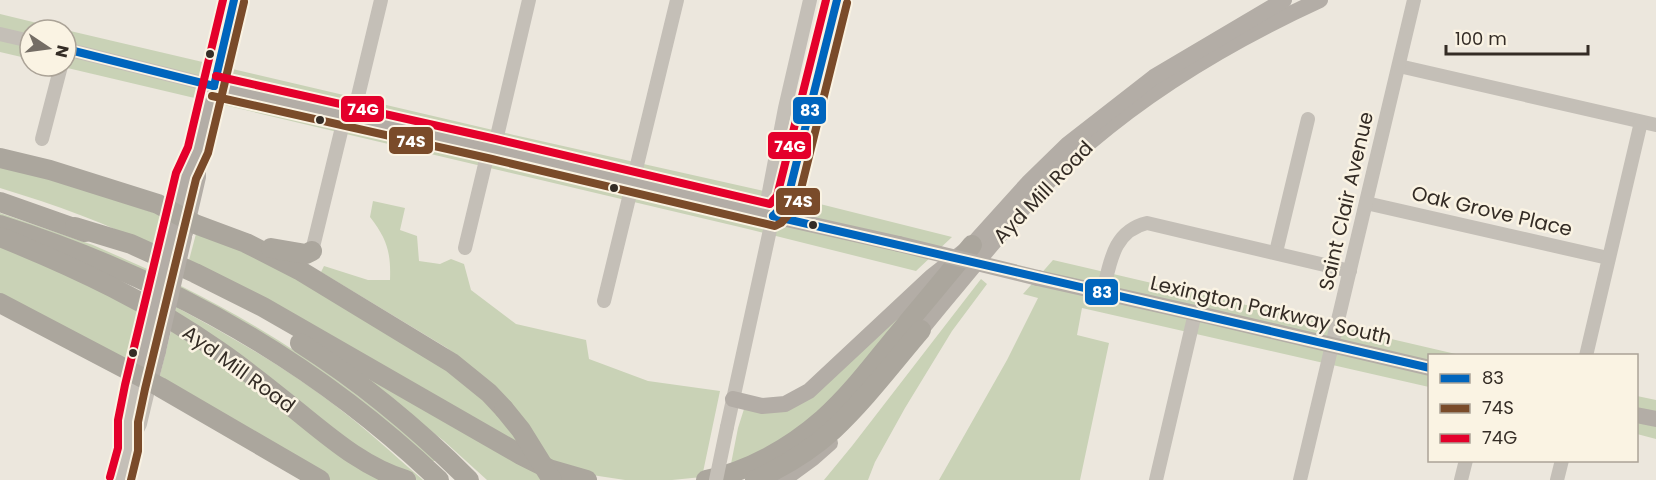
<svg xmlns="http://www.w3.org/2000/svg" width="1656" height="480" font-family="Poppins,sans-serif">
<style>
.green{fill:#c9d2b6}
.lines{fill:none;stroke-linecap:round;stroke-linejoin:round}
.minor{stroke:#c4bfb7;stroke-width:14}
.major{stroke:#b3ada6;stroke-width:16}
.highway{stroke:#aba69d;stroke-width:20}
.minor-bridge{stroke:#c4bfb7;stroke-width:14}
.major-bridge{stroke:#b3ada6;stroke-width:16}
.highway-bridge{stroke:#aba69d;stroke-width:20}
.bus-1-casing{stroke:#faf3e3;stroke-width:12}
.bus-2-casing{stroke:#faf3e3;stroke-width:12}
.bus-3-casing{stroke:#faf3e3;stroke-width:12}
.bus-1{stroke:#0065bd;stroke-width:8}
.bus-2{stroke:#7a4b2a;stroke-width:8}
.bus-3{stroke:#e4002b;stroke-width:8}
.bus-dot{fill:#342c25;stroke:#faf3e3;stroke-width:2}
.labels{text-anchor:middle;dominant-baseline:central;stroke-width:5;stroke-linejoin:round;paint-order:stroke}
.street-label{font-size:20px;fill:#342c25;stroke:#faf3e3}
.line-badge{stroke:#faf3e3;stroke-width:2}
.badge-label{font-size:16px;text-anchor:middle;font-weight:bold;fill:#fff}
</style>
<rect width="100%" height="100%" fill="#ece7dd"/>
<g class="green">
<polygon points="0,14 66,30 30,30 30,59 0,52"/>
<polygon points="66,30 514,135 804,200 952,237 916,271 748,229 59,66 66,66"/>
<path d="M0 162 167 217 159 251C109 223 55 205 0 188Z"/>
<path d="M373 201 405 208 400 230 417 236 419 261 440 264 451 259 464 264 471 290 516 324 586 340 589 359 648 381 720 391 702 477 672 480H625L592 475 552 462 476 371 447 348 321 272 324 266 368 280H390C391 252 387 239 370 217Z"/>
<polygon points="0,213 93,245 154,272 153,276 0,217"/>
<polygon points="197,230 289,272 427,355 493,408 531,457 188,264"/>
<polygon points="0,243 145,310 132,364 0,297"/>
<polygon points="1053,260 1460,355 1430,356 1429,387 1082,308 1077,335 1109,343 1080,480 939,480 1007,360 1038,298 1023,294"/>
<polygon points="981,279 987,284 952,331 905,408 875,462 868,480 824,480 852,446"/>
<polygon points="928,285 816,421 730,469 738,428 744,409 775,411"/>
<path d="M181 286C274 332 360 391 436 461H430L180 289Z"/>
<path d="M176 307C230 336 283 366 332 403 364 427 393 454 423 480H413L387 470 173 318Z"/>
<polygon points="172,327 393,480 330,480 159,379"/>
<polygon points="317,342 537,467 545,480 487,480 444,441"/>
<polygon points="1637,396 1656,400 1656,439 1637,434"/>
</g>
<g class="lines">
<g class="minor">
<polyline points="0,34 30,41"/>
<polyline points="66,49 214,86"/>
<polyline points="1399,66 1656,125"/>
<polyline points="353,117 381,0"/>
<polyline points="42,139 61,66"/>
<polyline points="494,149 529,0"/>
<polyline points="1366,203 1608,258"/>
<polyline points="773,216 787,201 837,0"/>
<polyline points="465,248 489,148"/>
<polyline points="312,251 345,115"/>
<polyline points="1276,252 1308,119"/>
<path d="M1103 292C1110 263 1113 231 1147 223L1350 271"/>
<polyline points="604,301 677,0"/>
<polyline points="1586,356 1641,122"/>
<polyline points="727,427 773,216 768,197 785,108 810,0"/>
<polyline points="128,444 128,421 138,376"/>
<polyline points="120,480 128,449 140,424 150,382"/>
<polyline points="1156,480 1195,313"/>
<polyline points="1300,480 1414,0"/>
<polyline points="1461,480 1466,460"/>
<polyline points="1557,480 1562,460"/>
</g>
<g class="major">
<polyline points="214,86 494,149 773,216 899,244"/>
<polyline points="174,225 186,175 198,151 234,0"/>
<polyline points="185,233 198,177 198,155"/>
<polyline points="1038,278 1195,313 1430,368"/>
<path d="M914 339C931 317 950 295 968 273 1006 227 1044 182 1089 143 1158 84 1237 38 1320 0"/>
<polyline points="138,376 145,346"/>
<polyline points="150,382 158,351"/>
<polyline points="733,399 762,406 785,404 809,391 931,277 972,245 1028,183 1068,144 1154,77 1284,0"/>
<polyline points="1636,415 1656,419"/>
<polyline points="783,480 813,458 830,443"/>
</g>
<g class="highway">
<polyline points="0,158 50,170 158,204 195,224 246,243 299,270 452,363 489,393 504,409"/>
<polyline points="0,202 85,232"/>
<path d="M0 225C164 277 314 361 439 480"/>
<polyline points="75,227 131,244 195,273 263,307 521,455 549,469 587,480"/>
<path d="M0 237C77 268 151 303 219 351 248 371 275 393 302 415 334 441 366 468 406 480"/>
<polyline points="271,248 306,254 312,251"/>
<polyline points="0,303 160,387 320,480"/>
<path d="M300 343C361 382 418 429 469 480"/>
<path d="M706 480C749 471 790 448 823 419 849 396 871 367 893 340 919 309 946 277 972 245"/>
<path d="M755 480C783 467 810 451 833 430 865 400 892 364 921 330"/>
</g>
<polyline class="minor-bridge" points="716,480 727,427"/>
<g class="major-bridge">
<polyline points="899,244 1038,278"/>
<polyline points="145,346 172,233"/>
<polyline points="158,351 184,237"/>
</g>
<polyline class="highway-bridge" points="504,409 521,430 552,480"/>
<g class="bus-1-casing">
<g id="bus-1">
<polyline points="66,49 214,86"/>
<polyline points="214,86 234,0"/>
<polyline points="773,216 1430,368"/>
<polyline points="773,216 787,201 837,0"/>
</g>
</g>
<g class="bus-2-casing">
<g id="bus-2">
<polyline points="212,96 492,159 775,226 781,223 797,205 847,3"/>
<polyline points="131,480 138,451 138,422 145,389 196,179 208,153 244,2"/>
</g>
</g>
<g class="bus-3-casing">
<g id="bus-3">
<polyline points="216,76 496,139 770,204 777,196 826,0"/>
<polyline points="110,477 118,448 118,420 125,385 176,173 188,147 223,0"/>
</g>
</g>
<use href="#bus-1" class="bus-1"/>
<use href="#bus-2" class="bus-2"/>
<use href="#bus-3" class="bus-3"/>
</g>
<g class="bus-dot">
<circle cx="210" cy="54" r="5"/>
<circle cx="320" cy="120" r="5"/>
<circle cx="614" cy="188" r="5"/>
<circle cx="813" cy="225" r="5"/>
<circle cx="133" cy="353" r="5"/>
</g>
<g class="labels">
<g class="street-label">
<text transform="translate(1043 192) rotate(-46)">Ayd Mill Road</text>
<text transform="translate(1346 201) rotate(-77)">Saint Clair Avenue</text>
<text transform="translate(1492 211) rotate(13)">Oak Grove Place</text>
<text transform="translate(1271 310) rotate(13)">Lexington Parkway South</text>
<text transform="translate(239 369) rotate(36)">Ayd Mill Road</text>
</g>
</g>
<g class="line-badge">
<rect x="340" y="95" width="45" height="28" rx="6" fill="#e4002b"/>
<rect x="792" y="96" width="35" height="29" rx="6" fill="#0065bd"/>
<rect x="388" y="126" width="46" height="29" rx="6" fill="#7a4b2a"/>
<rect x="767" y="131" width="45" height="29" rx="6" fill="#e4002b"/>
<rect x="775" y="187" width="46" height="29" rx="6" fill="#7a4b2a"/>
<rect x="1084" y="278" width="35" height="28" rx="6" fill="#0065bd"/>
</g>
<g class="badge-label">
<text x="363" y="115">74G</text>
<text x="810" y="116">83</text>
<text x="411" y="147">74S</text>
<text x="790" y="152">74G</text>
<text x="798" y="207">74S</text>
<text x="1102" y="298">83</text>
</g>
<rect x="1428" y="354" width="210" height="108" fill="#faf3e3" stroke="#aba397" stroke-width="1.5"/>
<rect x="1440" y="374" width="30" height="9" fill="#0065bd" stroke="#aba397" stroke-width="1.5"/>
<text x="1482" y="384" font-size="18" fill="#342c25">83</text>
<rect x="1440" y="404" width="30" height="9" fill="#7a4b2a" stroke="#aba397" stroke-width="1.5"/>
<text x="1482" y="414" font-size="18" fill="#342c25">74S</text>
<rect x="1440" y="434" width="30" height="9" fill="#e4002b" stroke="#aba397" stroke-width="1.5"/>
<text x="1482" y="444" font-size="18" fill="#342c25">74G</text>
<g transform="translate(48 48) rotate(103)"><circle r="28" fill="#faf3e3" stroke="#aba397" stroke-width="1.5"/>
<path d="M0-4.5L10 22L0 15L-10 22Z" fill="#746d65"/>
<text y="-9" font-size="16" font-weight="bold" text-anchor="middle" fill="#342c25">N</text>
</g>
<path d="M1446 45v9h142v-9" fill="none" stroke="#342c25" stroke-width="3"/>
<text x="1455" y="45" font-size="18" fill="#342c25" stroke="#faf3e3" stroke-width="4.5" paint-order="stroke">100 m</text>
</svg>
